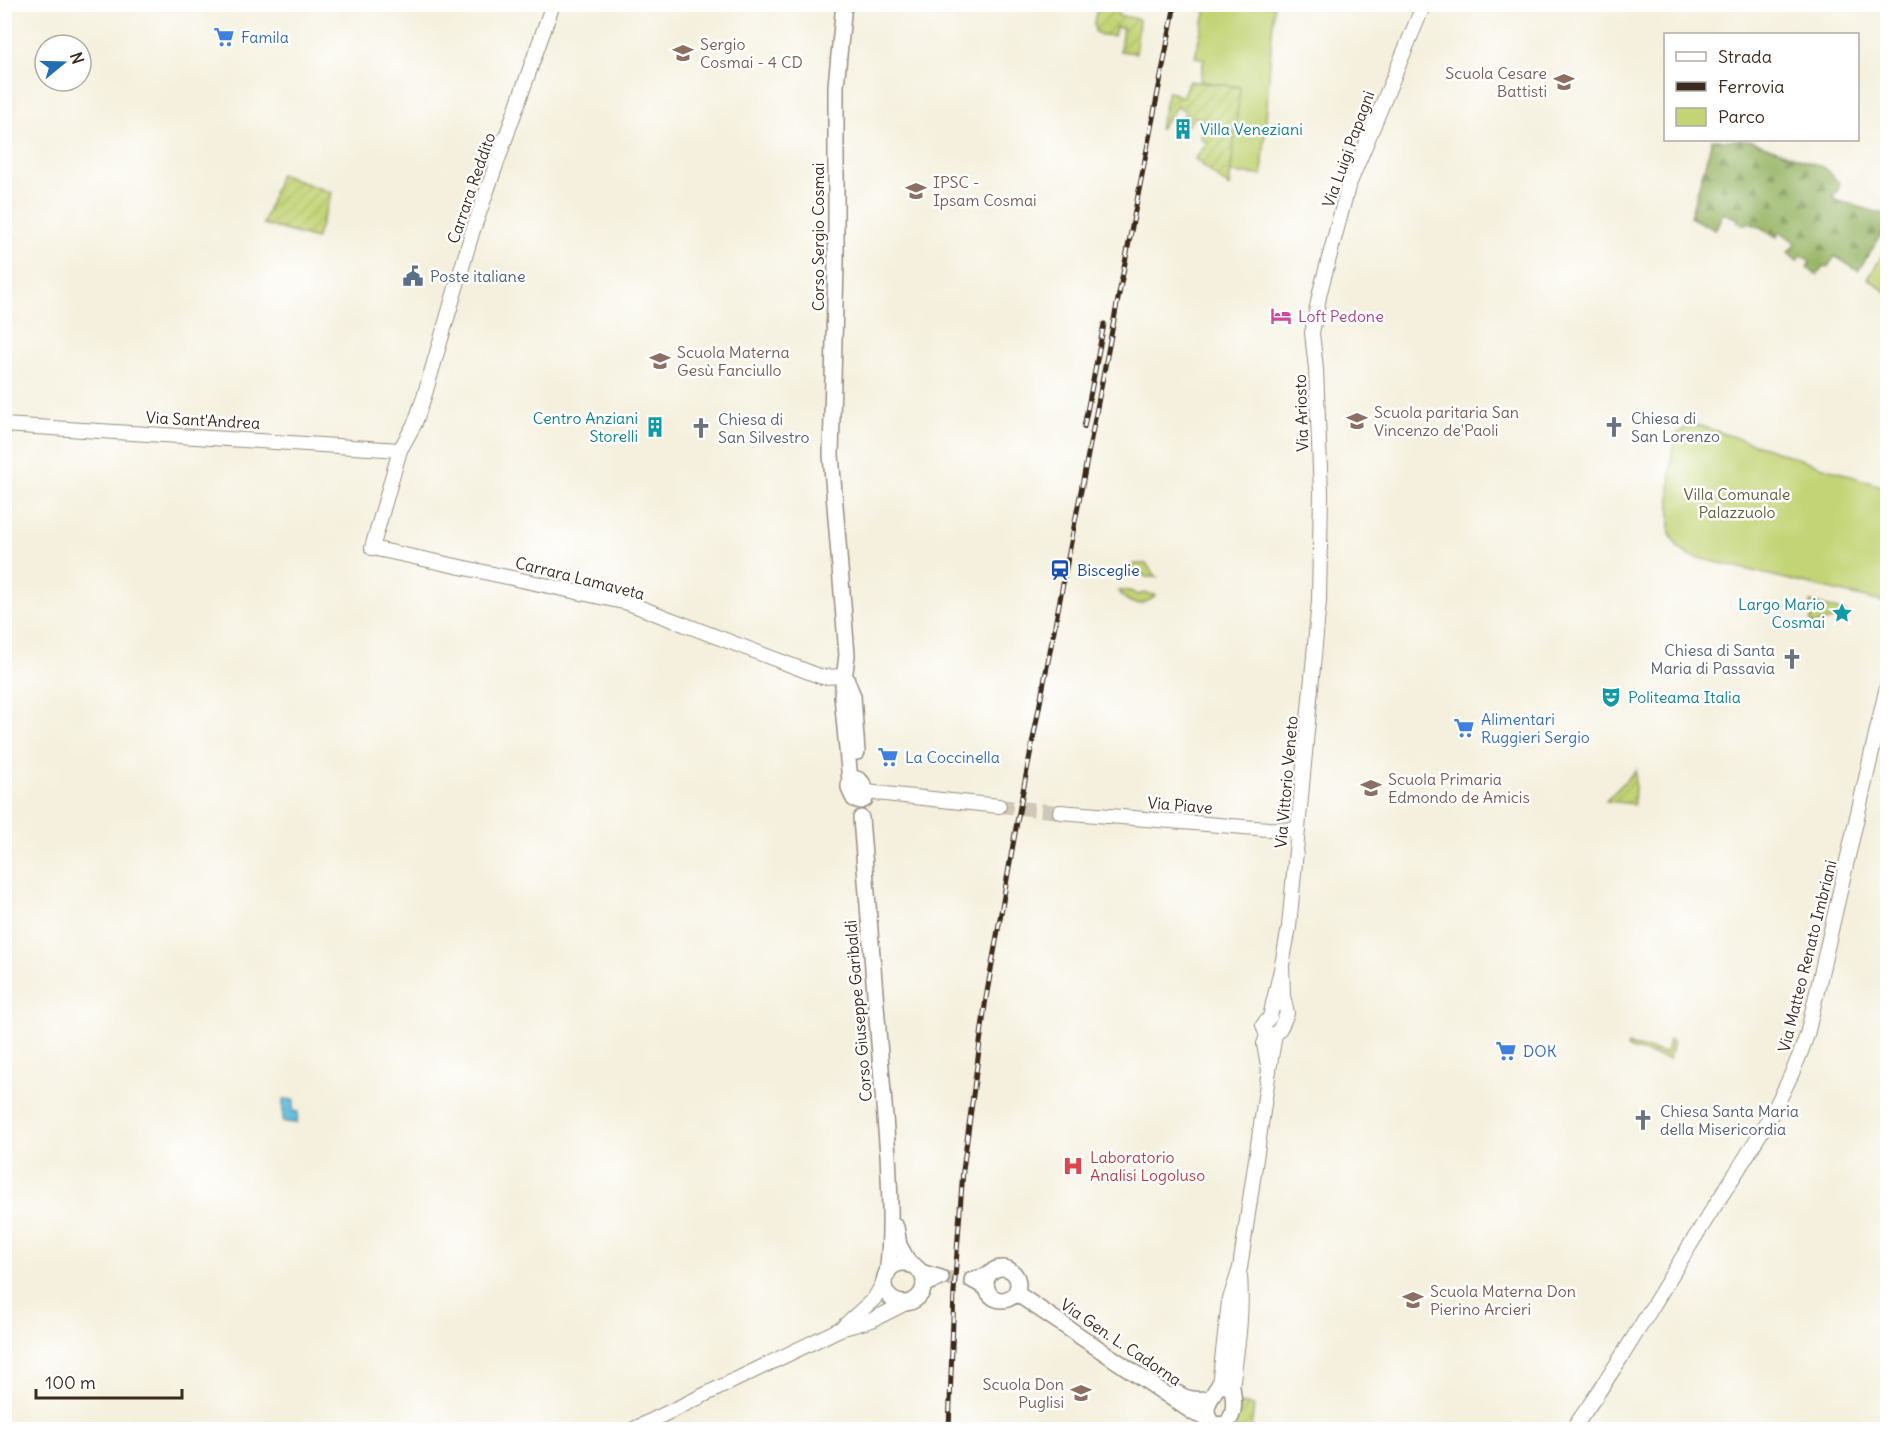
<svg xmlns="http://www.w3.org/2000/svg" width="1892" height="1434" font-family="Delius,sans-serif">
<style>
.green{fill:#c2d476;stroke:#7e7f4a;stroke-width:1.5}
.forest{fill:url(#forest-firs);stroke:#6a7042;stroke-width:1.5}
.garden{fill:url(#garden-furrows);stroke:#7e7f4a;stroke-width:1.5}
.water{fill:#62bee0;stroke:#4e747f;stroke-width:1.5}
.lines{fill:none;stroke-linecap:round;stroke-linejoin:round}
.tertiary-tunnel{stroke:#cfc8b7;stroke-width:14;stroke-dasharray:14 7;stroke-linecap:butt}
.secondary-tunnel{stroke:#cfc8b7;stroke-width:15;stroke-dasharray:15 8;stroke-linecap:butt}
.tertiary-casing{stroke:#988d7e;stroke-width:16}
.secondary-casing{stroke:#988d7e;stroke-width:18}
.tertiary{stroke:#fff;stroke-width:14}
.secondary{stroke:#fff;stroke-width:15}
.rail-casing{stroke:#3b2a1e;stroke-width:5}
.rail{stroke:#fff;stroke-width:3;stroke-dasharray:9;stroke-linecap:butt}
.labels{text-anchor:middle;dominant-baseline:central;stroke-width:5;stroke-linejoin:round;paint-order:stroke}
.shop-label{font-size:16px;fill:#366cbe;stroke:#fff;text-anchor:start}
.education-label{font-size:16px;fill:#785e54;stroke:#fff;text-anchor:start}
.culture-label{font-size:16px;fill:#0d838f;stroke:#fff;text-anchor:start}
.street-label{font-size:16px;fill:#3b2a1e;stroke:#fff}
.service-label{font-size:16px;fill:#4e5e75;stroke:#fff;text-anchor:start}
.hotel-label{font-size:16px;fill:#b23c85;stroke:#fff;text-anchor:start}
.worship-label{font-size:16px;fill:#5b616d;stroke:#fff;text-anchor:start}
.park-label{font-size:16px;fill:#645d38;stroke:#fff}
.transit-label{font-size:16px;fill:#164399;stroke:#fff;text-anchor:start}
.health-label{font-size:16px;fill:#be3a42;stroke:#fff;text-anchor:start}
</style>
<defs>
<pattern id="forest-firs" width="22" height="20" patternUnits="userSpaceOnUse" patternTransform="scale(1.5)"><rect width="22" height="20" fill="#99b667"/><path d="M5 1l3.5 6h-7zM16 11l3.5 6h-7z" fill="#7e9454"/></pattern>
<pattern id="garden-furrows" width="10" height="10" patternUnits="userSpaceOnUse" patternTransform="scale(1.5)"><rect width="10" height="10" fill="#c2d476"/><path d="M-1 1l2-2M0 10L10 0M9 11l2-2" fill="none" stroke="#a8b666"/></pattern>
</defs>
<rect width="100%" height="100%" fill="#fff"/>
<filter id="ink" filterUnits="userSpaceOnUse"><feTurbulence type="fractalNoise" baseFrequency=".0167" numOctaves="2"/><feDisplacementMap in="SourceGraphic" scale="12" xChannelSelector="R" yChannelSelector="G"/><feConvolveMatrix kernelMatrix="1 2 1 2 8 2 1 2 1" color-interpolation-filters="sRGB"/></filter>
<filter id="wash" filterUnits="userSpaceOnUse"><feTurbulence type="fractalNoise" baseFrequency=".008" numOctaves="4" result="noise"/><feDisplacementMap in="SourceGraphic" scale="24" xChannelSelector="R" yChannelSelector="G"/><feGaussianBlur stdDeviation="1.35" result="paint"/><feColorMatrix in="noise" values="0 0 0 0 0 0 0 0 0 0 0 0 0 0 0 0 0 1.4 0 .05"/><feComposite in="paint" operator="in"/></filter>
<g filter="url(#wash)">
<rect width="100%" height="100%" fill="#f4f0dd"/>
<g class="green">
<polygon points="1207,5 1274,5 1262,175 1230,173 1240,87 1200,81 1204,59 1195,57"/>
<polygon points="1887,248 1887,293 1868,278"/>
<path d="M1692 425 1701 426 1887 488V603L1690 556C1681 551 1674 544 1670 534 1670 517 1669 446 1676 435 1680 430 1687 427 1692 425Z"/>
<polygon points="1135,564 1146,564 1157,577 1147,577 1138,573 1132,575 1122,572 1126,568"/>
<path d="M1119 591H1130L1138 595 1144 593 1155 595C1144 608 1128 606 1119 591Z"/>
<polygon points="1810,602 1845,612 1845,617 1811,625"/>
<polygon points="1669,1040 1673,1041 1669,1059 1627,1048 1628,1045 1666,1053"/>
</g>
<polygon class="forest" points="1712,140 1750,140 1825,168 1840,184 1837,192 1834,194 1833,197 1836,200 1887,215 1887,226 1858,271 1835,256 1827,268 1824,266 1817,275 1807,268 1810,261 1801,255 1797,261 1788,253 1796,243 1781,232 1777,237 1763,230 1763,228 1749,223 1742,224 1737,222 1738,219 1723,213 1715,230 1690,217"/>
<g class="garden">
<polygon points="1091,5 1119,5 1117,15 1139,19 1136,53 1120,51 1123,28 1116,27 1114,36 1102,35 1095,32 1094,22 1097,10 1090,8"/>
<polygon points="1189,81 1240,87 1229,187 1195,159 1207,143 1200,137 1207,127 1205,123 1195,116 1187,126 1180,121 1186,112 1177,106 1159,130 1168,91 1182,97"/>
<polygon points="280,174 332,193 316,239 263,224"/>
<polygon points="1636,770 1634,804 1606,801"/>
<polygon points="1239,1404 1254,1406 1251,1429 1235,1430"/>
</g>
<polygon class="water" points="283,1099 294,1100 293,1111 298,1112 297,1123 283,1122"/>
</g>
<g filter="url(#ink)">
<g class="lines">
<polyline class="tertiary-tunnel" points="999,806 1060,812"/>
<polyline class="secondary-tunnel" points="941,1278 972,1280"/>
<g class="tertiary-casing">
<g id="tertiary">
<polyline points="553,4 472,233 424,397 415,423 400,450 372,548 628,603 822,677 844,676"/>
<polyline points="4,425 400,450"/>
<polyline points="866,792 999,806"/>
<polyline points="1060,812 1268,829 1298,830"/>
<polyline points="1282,965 1289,927 1319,601 1321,493 1316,369 1312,333 1320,292 1348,187 1424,4"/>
<path d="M1279 1003 1285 1005 1287 1013C1283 1023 1279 1036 1267 1036L1263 1025 1270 1017 1273 1004Z"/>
<polyline points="1273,1004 1282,965 1283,996 1285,1005"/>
<polyline points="1267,1036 1264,1044 1269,1070 1275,1034"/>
<polyline points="845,1325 874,1299 885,1280"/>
<polyline points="1219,1385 1229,1302 1240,1268 1269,1070"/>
<path d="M1232 1387C1237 1350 1243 1314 1240 1276"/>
<polyline points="632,1430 840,1329 872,1320 906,1303"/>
<path d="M1572 1430C1620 1364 1659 1294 1702 1226 1741 1164 1784 1104 1807 1035L1888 682"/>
</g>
</g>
<g class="secondary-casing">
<g id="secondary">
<polyline points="844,4 836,86 836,265 831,455 847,655 842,696 850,781"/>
<polyline points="845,676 853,696 857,752"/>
<path d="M854 778C864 780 867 790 865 799L861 801 854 799C850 791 845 784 854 778Z"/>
<path d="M861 818 888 1155C890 1195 892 1235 887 1275"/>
<polyline points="896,1227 899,1245 910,1265"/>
<circle cx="904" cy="1283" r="20"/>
<circle cx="1002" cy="1284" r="16"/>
<polyline points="920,1272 941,1278 924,1284"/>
<polyline points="987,1288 972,1280 989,1275"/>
<polyline points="1016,1293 1194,1413 1208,1419"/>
<path d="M1219 1385 1232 1387C1234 1400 1236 1414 1226 1424L1214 1425C1200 1411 1210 1399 1219 1385Z"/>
<path d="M1177 1393C1188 1400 1198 1401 1211 1398"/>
</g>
</g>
<use href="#tertiary" class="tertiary"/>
<use href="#secondary" class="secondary"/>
<g class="rail-casing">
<g id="rail">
<polyline points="1084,427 1104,324"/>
<polyline points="949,1430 954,1292 963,1170 986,998 1017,822 1175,4"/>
</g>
</g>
<use href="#rail" class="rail"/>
</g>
</g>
<defs>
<g id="supermarket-bare" transform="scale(1.62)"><path d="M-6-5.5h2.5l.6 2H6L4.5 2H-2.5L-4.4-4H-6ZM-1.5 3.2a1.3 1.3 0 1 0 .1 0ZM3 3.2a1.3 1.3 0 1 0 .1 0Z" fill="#3f7fe0" stroke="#fff" stroke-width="2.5" paint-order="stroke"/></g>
<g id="school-bare" transform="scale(1.62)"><path d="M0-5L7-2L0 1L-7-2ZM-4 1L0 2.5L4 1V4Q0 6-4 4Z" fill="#8d6e63" stroke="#fff" stroke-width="2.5" paint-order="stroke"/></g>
<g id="building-bare" transform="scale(1.62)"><path d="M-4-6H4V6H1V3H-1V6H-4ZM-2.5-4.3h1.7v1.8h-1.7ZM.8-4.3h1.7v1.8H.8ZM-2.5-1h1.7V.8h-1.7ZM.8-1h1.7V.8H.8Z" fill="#0f9aa8" stroke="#fff" stroke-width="2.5" paint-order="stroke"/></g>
<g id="civic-bare" transform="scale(1.62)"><path d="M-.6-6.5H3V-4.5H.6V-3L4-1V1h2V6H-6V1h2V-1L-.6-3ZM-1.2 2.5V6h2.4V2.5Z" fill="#5c6f8a" stroke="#fff" stroke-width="2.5" paint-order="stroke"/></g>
<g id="hotel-bare" transform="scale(1.62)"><path d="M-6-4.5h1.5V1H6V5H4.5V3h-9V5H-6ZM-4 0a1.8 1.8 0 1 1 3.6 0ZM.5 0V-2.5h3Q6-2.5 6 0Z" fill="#d1479c" stroke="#fff" stroke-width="2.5" paint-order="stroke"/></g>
<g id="church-bare" transform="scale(1.62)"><path d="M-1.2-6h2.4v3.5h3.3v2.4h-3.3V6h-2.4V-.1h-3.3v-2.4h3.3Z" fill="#6b7280" stroke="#fff" stroke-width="2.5" paint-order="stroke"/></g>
<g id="station-bare" transform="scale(1.62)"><path d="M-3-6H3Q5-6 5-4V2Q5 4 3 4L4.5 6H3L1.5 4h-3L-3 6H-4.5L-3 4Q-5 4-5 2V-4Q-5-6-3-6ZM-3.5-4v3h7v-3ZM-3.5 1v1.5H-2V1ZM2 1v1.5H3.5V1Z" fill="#1a4fb4" stroke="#fff" stroke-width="2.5" paint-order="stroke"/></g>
<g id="sight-bare" transform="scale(1.62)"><path d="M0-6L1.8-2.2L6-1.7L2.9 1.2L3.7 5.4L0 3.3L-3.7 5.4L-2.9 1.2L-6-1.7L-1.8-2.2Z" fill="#0f9aa8" stroke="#fff" stroke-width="2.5" paint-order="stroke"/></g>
<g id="theatre-bare" transform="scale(1.62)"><path d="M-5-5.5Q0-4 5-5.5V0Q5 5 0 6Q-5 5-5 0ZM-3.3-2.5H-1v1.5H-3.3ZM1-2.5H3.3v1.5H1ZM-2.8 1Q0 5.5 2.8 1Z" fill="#0f9aa8" stroke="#fff" stroke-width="2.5" paint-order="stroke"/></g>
<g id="hospital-bare" transform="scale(1.62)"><path d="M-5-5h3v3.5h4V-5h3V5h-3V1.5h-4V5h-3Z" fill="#e0444e" stroke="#fff" stroke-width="2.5" paint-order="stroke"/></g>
</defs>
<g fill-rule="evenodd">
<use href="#supermarket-bare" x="224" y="37"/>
<use href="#school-bare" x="683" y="53"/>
<use href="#school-bare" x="1564" y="82"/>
<use href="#building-bare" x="1183" y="129"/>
<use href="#school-bare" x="916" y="191"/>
<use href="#civic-bare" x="413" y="276"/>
<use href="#hotel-bare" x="1281" y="316"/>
<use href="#school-bare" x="660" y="361"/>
<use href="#school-bare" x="1357" y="421"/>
<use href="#building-bare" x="655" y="427"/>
<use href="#church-bare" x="1614" y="427"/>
<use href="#church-bare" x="701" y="428"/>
<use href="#station-bare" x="1060" y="570"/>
<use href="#sight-bare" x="1842" y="613"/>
<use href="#church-bare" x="1792" y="659"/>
<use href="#theatre-bare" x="1611" y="697"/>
<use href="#supermarket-bare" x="1464" y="728"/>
<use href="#supermarket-bare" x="888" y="757"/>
<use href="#school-bare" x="1371" y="788"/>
<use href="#supermarket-bare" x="1506" y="1051"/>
<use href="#church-bare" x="1643" y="1120"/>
<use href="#hospital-bare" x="1073" y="1166"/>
<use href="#school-bare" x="1413" y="1300"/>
<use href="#school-bare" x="1081" y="1393"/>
</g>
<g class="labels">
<g class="shop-label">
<text x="241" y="37">Famila</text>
<text x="1481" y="719">Alimentari<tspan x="1481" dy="18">Ruggieri Sergio</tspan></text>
<text x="905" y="757">La Coccinella</text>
<text x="1523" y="1051">DOK</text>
</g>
<g class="education-label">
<text x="700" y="44">Sergio<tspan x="700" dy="18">Cosmai - 4 CD</tspan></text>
<text x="1547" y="73" text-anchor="end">Scuola Cesare<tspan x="1547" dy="18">Battisti</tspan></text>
<text x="933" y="182">IPSC -<tspan x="933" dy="18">Ipsam Cosmai</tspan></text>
<text x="677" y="352">Scuola Materna<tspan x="677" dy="18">Gesù Fanciullo</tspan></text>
<text x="1374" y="412">Scuola paritaria San<tspan x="1374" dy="18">Vincenzo de'Paoli</tspan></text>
<text x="1388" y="779">Scuola Primaria<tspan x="1388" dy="18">Edmondo de Amicis</tspan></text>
<text x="1430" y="1291">Scuola Materna Don<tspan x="1430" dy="18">Pierino Arcieri</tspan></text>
<text x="1064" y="1384" text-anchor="end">Scuola Don<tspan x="1064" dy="18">Puglisi</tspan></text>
</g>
<g class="culture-label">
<text x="1200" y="129">Villa Veneziani</text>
<text x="638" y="418" text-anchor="end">Centro Anziani<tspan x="638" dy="18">Storelli</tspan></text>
<text x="1825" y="604" text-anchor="end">Largo Mario<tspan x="1825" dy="18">Cosmai</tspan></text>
<text x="1628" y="697">Politeama Italia</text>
</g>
<g class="street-label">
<text transform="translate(1348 149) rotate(-70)">Via Luigi Papagni</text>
<text transform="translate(471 188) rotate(-71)">Carrara Reddito</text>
<text transform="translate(818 237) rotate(-90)">Corso Sergio Cosmai</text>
<text transform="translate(1301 413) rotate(-92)">Via Ariosto</text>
<text transform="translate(203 420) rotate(3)">Via Sant'Andrea</text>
<text transform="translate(580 578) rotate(14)">Carrara Lamaveta</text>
<text transform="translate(1286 782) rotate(-85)">Via Vittorio Veneto</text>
<text transform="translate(1180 805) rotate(5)">Via Piave</text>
<text transform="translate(1807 956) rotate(-76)">Via Matteo Renato Imbriani</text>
<text transform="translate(858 1011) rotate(-95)">Corso Giuseppe Garibaldi</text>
<text transform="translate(1121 1342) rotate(34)">Via Gen. L. Cadorna</text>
</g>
<g class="service-label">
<text x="430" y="276">Poste italiane</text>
</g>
<g class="hotel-label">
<text x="1298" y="316">Loft Pedone</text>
</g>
<g class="worship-label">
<text x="1631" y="418">Chiesa di<tspan x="1631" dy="18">San Lorenzo</tspan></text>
<text x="718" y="419">Chiesa di<tspan x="718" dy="18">San Silvestro</tspan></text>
<text x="1775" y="650" text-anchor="end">Chiesa di Santa<tspan x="1775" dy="18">Maria di Passavia</tspan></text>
<text x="1660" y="1111">Chiesa Santa Maria<tspan x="1660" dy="18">della Misericordia</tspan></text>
</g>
<g class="park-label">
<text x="1737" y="494">Villa Comunale<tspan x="1737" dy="18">Palazzuolo</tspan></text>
</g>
<g class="transit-label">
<text x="1077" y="570">Bisceglie</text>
</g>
<g class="health-label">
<text x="1090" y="1157">Laboratorio<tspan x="1090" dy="18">Analisi Logoluso</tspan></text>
</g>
</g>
<rect width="1892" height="1434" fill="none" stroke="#fff" stroke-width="24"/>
<rect x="1664" y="33" width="195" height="108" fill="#ffffff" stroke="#b1aaa5" stroke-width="1.5"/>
<rect x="1676" y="52" width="30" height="9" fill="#ffffff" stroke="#b1aaa5" stroke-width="1.5"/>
<text x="1718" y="63" font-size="18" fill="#3b2a1e">Strada</text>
<rect x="1676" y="82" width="30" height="9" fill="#3b2a1e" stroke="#b1aaa5" stroke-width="1.5"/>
<text x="1718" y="93" font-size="18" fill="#3b2a1e">Ferrovia</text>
<rect x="1676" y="108" width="30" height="18" fill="#c2d476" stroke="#b1aaa5" stroke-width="1.5"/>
<text x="1718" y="123" font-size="18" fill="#3b2a1e">Parco</text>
<g transform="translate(63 63) rotate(71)"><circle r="28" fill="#ffffff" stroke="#b1aaa5" stroke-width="1.5"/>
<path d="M0-4.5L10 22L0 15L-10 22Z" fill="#1f6fb2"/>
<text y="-9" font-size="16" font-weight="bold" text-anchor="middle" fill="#3b2a1e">N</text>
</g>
<path d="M36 1389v9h146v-9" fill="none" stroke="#3b2a1e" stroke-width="3"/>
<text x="45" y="1389" font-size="18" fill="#3b2a1e" stroke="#ffffff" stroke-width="4.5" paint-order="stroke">100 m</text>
</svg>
